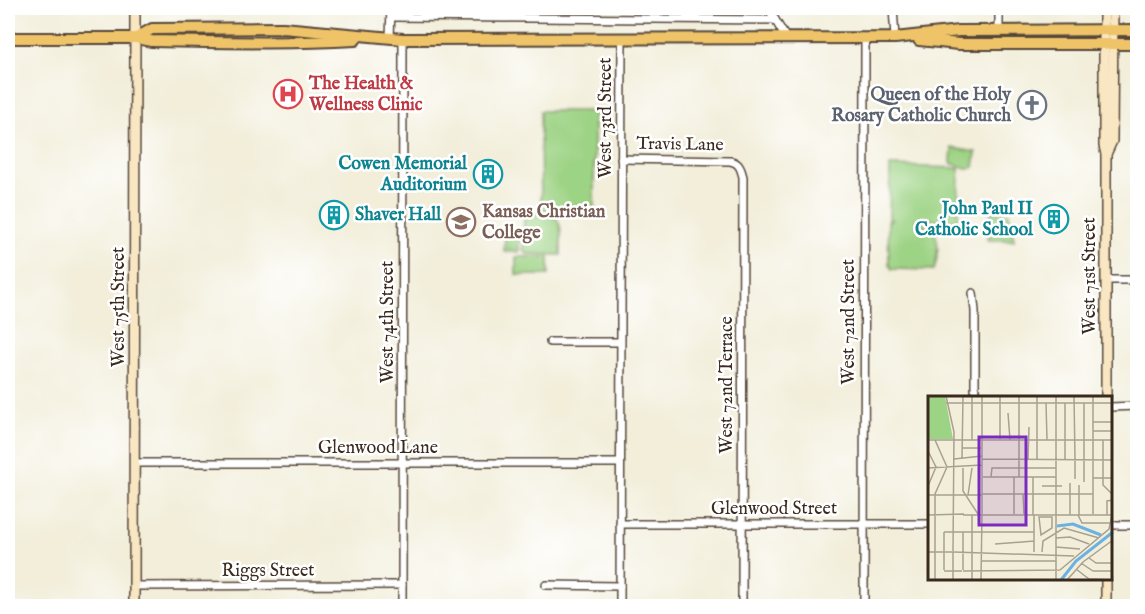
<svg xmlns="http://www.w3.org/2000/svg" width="1145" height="614" font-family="'IM FELL English',serif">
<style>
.park{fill:url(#park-tufts);stroke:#6c7e51;stroke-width:1.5}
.pitch{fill:#9dd384;stroke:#6c7e51;stroke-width:1.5}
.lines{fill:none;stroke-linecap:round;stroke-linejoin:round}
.street-casing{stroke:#56473a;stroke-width:10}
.secondary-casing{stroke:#56473a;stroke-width:12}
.primary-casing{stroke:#56473a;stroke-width:14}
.street{stroke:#fff;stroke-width:7}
.secondary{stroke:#f9e7c3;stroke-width:9}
.primary{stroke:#efc469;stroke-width:10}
.labels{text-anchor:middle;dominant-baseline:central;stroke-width:5;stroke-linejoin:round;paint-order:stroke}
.health-label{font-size:18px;font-weight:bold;fill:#be3a42;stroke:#fff;text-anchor:start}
.worship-label{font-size:18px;font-weight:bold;fill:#5b616d;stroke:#fff;text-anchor:end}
.street-label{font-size:18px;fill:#3b2a1e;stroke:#fff}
.culture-label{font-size:18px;font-weight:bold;fill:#0d838f;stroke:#fff;text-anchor:end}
.education-label{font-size:18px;font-weight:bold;fill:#785e54;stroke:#fff;text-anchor:start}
.inset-river{fill:none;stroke:#6bb2e2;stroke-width:3}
.inset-road{fill:none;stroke:#a9a08f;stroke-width:1.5}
.view{fill:#7b2cbf;fill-opacity:0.15;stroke:#7b2cbf;stroke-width:3}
.inset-edge{fill:none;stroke:#3b2a1e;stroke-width:3}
</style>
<defs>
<pattern id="park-tufts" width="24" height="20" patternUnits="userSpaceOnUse" patternTransform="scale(1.5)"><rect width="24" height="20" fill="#9dd384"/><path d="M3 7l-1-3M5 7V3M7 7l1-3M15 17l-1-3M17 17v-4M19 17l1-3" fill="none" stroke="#88b572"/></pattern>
</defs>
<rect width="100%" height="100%" fill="#fff"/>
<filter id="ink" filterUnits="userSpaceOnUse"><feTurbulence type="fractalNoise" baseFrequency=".0167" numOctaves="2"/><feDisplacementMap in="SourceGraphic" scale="12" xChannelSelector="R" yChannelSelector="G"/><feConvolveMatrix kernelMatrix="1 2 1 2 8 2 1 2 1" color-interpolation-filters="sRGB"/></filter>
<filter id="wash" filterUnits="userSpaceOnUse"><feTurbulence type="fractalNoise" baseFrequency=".008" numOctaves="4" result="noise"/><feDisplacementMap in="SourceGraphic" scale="24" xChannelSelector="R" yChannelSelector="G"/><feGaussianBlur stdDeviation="1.35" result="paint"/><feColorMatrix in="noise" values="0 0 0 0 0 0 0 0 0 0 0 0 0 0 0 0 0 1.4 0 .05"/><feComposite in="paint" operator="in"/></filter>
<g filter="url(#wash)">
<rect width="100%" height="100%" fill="#f2eeda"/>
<g class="park">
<path d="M952 148 976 152 974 167C965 171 960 164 952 164L951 162Z"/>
<polygon points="991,212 1009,213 1014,240 988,240"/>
<polygon points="519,234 519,252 504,252 505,235"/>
</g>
<g class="pitch">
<polygon points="594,111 594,210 541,210 540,111"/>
<path d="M890 166 959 168 958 220H915C919 222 925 224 929 226 942 236 938 256 934 270L892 269 889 265 888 221 892 220 889 219Z"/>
<path d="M524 212C564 213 561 218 561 255L527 254 523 249Z"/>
<rect x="516" y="257" width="33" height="18"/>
</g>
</g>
<g filter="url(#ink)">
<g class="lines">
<g class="street-casing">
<g id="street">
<polyline points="768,8 786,38"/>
<polyline points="893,8 895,38"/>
<polyline points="391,17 775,20"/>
<polyline points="999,31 999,8"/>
<polyline points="390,38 391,8"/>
<path d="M621 159 730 161C739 162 741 169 743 177L742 606"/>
<polyline points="1106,280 1138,280"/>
<polyline points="973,293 975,311 975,398"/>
<polyline points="550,342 620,342"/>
<polyline points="1110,407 1138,406"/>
<polyline points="135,463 620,463"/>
<polyline points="620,524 929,524"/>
<polyline points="1110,525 1138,525"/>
<polyline points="546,585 620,586"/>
<polyline points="134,586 402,585"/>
<polyline points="402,606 403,39"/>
<polyline points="620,606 622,38"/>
<polyline points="864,606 865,38"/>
</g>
</g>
<g class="secondary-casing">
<g id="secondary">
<polyline points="1104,8 1104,146 1106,154 1106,398"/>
<polyline points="1106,154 1112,141 1113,8"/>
<polyline points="134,606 135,8"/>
<polyline points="1106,606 1106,580"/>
</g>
</g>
<g class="primary-casing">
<g id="primary">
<path d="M8 38H136L151 41C219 42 287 44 355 40"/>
<polyline points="136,38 152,29 283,28 403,39 895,38 959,31 1138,30"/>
<polyline points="919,40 959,44 1138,44"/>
</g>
</g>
<use href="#street" class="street"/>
<use href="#secondary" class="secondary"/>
<use href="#primary" class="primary"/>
</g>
</g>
<defs>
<g id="hospital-ring" transform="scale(1.5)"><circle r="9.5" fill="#fff" stroke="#e0444e" stroke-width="1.5"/><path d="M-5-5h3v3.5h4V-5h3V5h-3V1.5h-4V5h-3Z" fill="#e0444e"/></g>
<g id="church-ring" transform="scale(1.5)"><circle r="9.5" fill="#fff" stroke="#6b7280" stroke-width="1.5"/><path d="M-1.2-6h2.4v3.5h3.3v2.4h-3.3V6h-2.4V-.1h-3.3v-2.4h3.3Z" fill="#6b7280"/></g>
<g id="building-ring" transform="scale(1.5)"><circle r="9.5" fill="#fff" stroke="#0f9aa8" stroke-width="1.5"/><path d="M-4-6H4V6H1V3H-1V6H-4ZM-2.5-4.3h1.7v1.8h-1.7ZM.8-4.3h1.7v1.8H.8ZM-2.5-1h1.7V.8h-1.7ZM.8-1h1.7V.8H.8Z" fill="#0f9aa8"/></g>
<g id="university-ring" transform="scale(1.5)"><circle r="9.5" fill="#fff" stroke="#8d6e63" stroke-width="1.5"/><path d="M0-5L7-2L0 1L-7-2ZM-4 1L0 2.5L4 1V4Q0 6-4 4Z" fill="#8d6e63"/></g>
</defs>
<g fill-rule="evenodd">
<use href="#hospital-ring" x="288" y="94"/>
<use href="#church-ring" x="1032" y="105"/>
<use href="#building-ring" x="488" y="174"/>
<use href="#building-ring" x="334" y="215"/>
<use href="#building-ring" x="1054" y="219"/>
<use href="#university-ring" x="461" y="222"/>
</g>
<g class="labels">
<g class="health-label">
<text x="309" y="84">The Health &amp;<tspan x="309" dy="21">Wellness Clinic</tspan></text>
</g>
<g class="worship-label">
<text x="1011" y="95">Queen of the Holy<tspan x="1011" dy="21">Rosary Catholic Church</tspan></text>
</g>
<g class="street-label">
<text transform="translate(606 118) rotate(-90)">West 73rd Street</text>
<text transform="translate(680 145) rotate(1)">Travis Lane</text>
<text transform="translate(1090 276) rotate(-90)">West 71st Street</text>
<text transform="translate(119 307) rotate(-90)">West 75th Street</text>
<text transform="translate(388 322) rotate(-90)">West 74th Street</text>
<text transform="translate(849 322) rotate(-90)">West 72nd Street</text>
<text transform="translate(727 385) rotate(-90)">West 72nd Terrace</text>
<text x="378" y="448">Glenwood Lane</text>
<text x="774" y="509">Glenwood Street</text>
<text x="268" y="571">Riggs Street</text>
</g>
<g class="culture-label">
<text x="467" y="164">Cowen Memorial<tspan x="467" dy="21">Auditorium</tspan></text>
<text x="1033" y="209">John Paul II<tspan x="1033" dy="21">Catholic School</tspan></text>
<text x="355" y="215" text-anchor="start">Shaver Hall</text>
</g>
<g class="education-label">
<text x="482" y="212">Kansas Christian<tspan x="482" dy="21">College</tspan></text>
</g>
</g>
<g transform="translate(928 396)">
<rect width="184" height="184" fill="#f2eeda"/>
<path d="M0 0H17L25 43H0Z" fill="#9dd384"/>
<path class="inset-river" d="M129 130 145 128 173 139M133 184 148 165 185 136"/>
<path class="inset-road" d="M18 0 26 36 25 155M44 0V44M54 0V118M91 0V81M109 0V63M128 0V184M146 0 147 63M165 0V118M18 7H185M118 7 119 44M156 7V86M80 17 82 44M165 26H185M165 35H185M72 43V0M0 44H185M7 44 19 71 7 98V184M175 44V89L184 98M34 52H53M0 55 8 71 0 90M34 62 35 0M26 63 54 60M54 63 185 64M100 63 101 31M137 63V7M147 63V83M0 72 54 69M35 72V95L50 118M55 81H128M63 81 64 72H128M86 81V118M165 82H185M142 87V119M151 89V119M114 90H134M54 98H165M95 98 96 118M184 98V0M0 99H54M40 99 44 72M0 119 36 118M35 119H185M105 119V81M150 119 154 127H185M179 119V105L185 104M111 121H124V132L113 139ZM16 136H35M35 136H106M128 142 142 141 161 148M67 148 106 145M128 151 152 153M0 156H26M26 156 146 160M106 156V119M114 156 115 145 136 132 171 142M161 162 168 167H185M53 165H128M153 167 165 175H185M148 173 161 183 185 184M16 174V136M35 174V136M132 174 181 133 184 119M16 175H34M35 175 132 174M25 184V156M44 184V119M53 184 54 117M69 184H109M139 184 155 166 185 144"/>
<path class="view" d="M51 41H98V129H51Z"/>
<rect width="184" height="184" class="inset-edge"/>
</g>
<rect width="1145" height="614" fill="none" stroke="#fff" stroke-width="30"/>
</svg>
